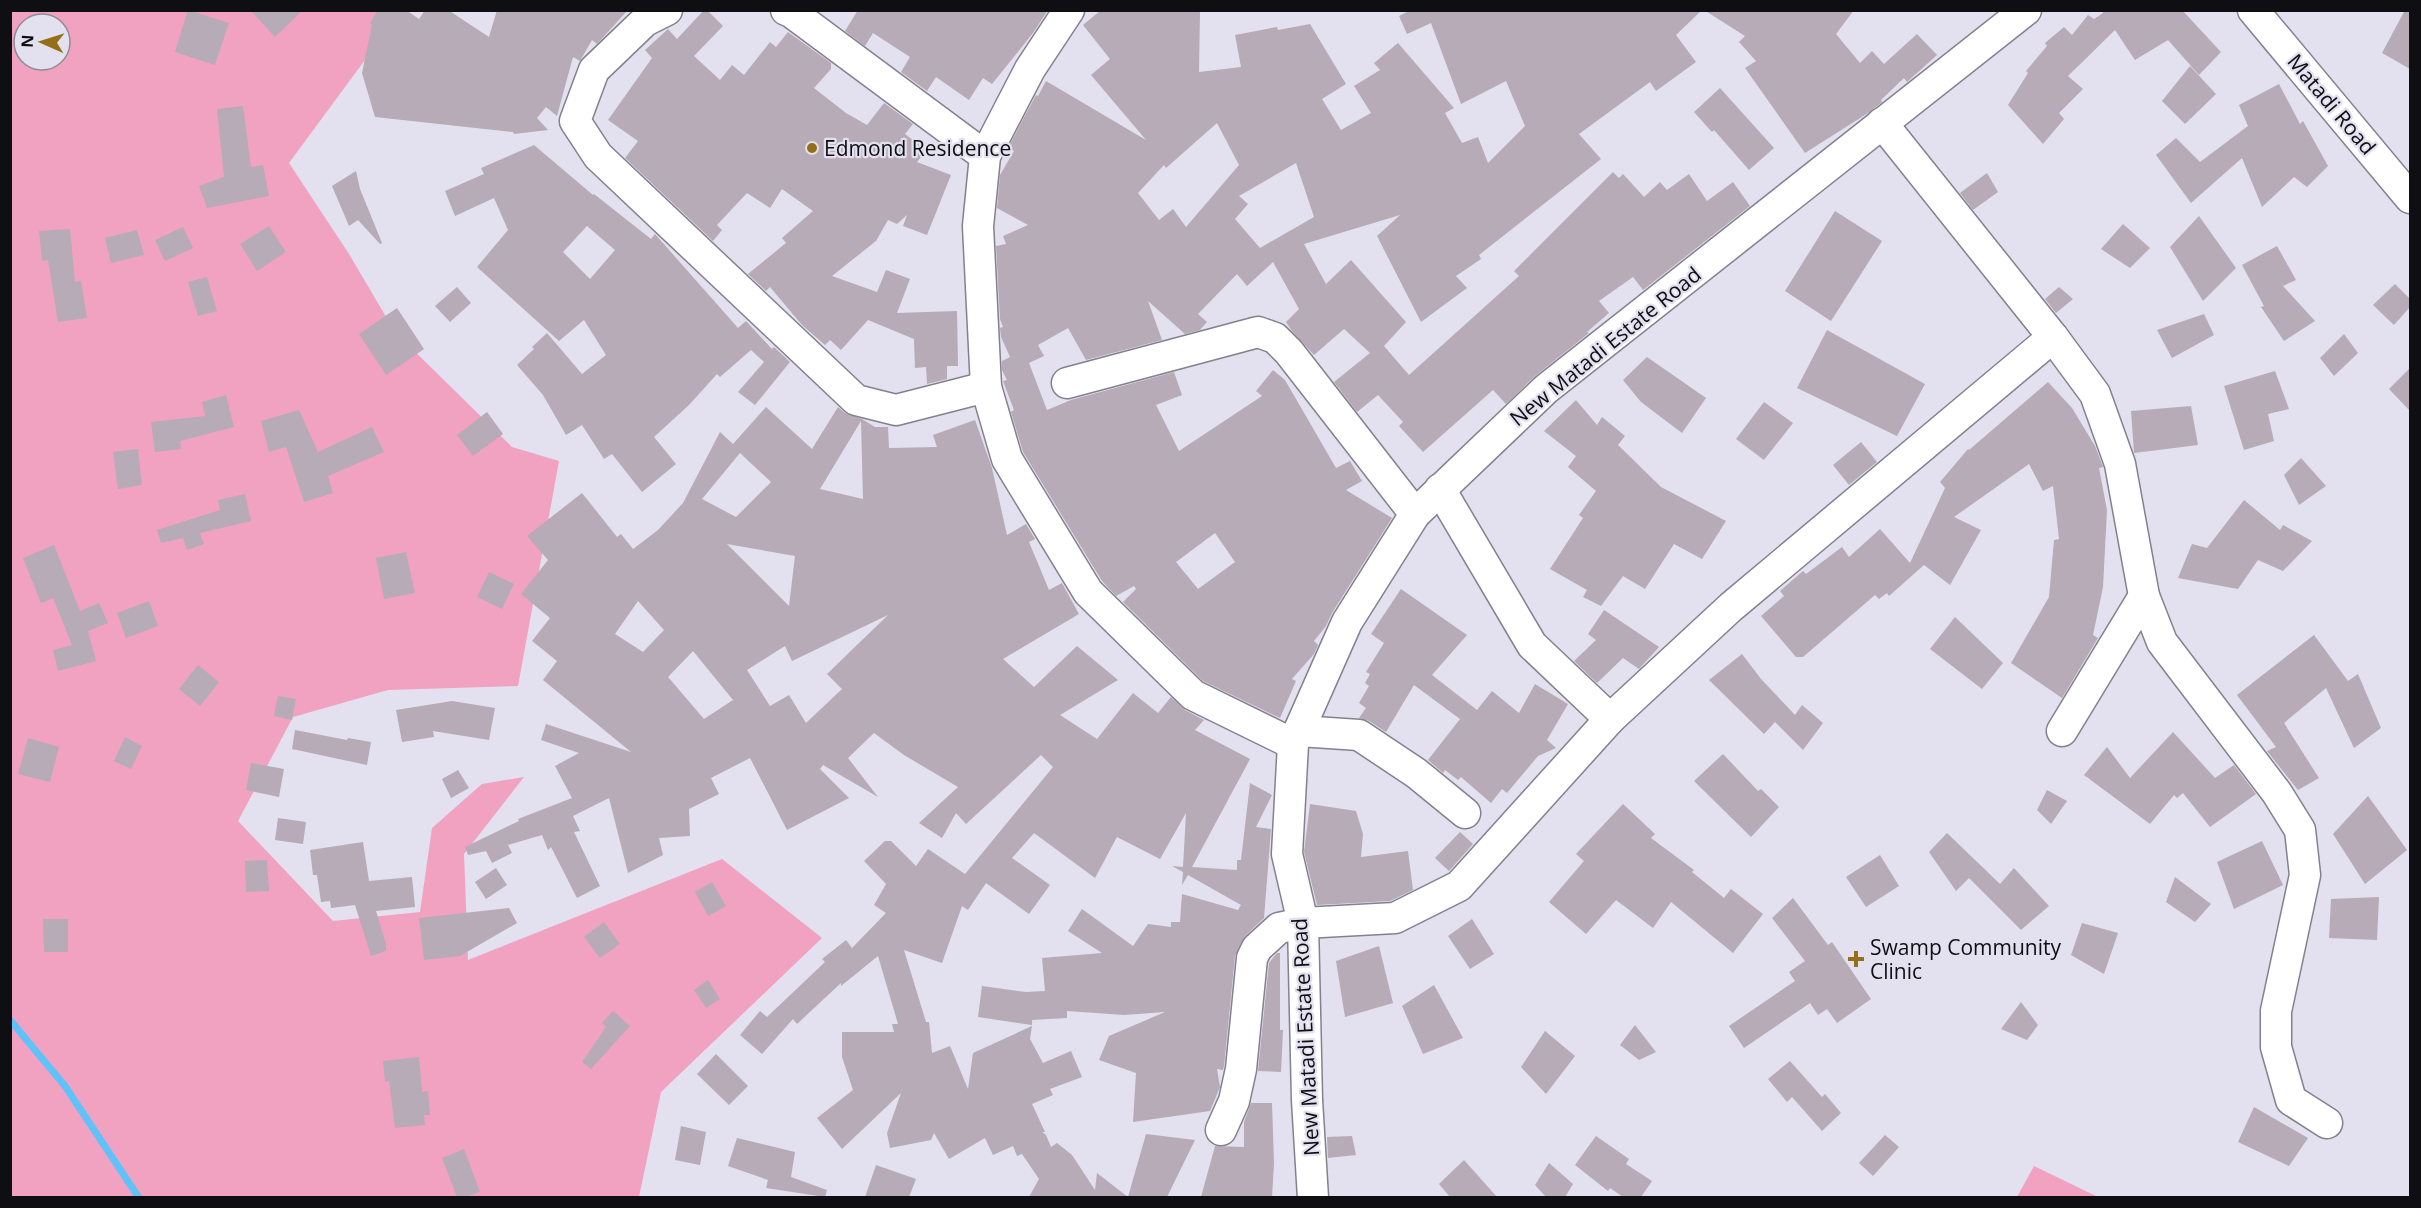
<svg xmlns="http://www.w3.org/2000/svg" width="2421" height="1208" font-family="'Open Sans',sans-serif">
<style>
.green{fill:#f1a2c1;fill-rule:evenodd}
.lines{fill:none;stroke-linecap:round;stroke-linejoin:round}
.stream{stroke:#5fc2f9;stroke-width:7}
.building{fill:#b6abb7;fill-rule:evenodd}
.minor-casing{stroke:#84818e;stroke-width:33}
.minor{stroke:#fff;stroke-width:30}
.poi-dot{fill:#946f17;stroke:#e3e0ef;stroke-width:2}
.labels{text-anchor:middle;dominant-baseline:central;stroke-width:4.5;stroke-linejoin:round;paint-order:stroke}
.street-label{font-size:21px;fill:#0f0e13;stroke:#e3e0ef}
.poi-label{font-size:21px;fill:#0f0e13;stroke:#e3e0ef;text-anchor:start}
</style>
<rect width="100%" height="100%" fill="#e3e0ef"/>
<g class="green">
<path d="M10 11H401L289 163 349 254 395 332 512 447 559 461 518 686 388 690 293 717 238 821 333 921 420 912 432 828 482 784 524 777 464 854 468 960 722 859 822 938 661 1092 639 1197H11ZM24 24H60V60H24Z"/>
<polygon points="2034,1166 2098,1197 2017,1197"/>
</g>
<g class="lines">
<polyline class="stream" points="10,1020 65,1086 139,1198"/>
</g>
<g class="building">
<polygon points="188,10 229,23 215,65 175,52"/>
<polygon points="250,10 303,10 275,37"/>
<polygon points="378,10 406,10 419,19 425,10 448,10 489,37 497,10 628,10 597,44 592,40 580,61 573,57 557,116 546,107 537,118 548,130 514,134 513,132 375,117 362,73 372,25 370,23"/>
<polygon points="704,10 707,10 723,26 694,56 720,80 732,65 744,75 770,42 776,47 788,32 831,63 831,69 814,88 846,113 867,125 884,103 913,124 905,134 926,150 917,162 951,175 927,235 903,226 907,215 897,224 888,220 876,241 832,276 877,292 886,270 910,279 897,313 957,311 958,366 947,366 947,379 927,384 926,367 915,368 914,339 868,320 841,350 830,340 825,345 802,325 770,287 766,291 748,274 786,243 782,238 813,211 782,189 770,208 747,193 717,225 722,230 713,241 625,158 638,141 608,120 652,58 645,50 668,29 677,39"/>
<polygon points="858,10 1048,10 1033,33 992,84 983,78 969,100 936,77 927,91 901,72 910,57 873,33 865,46 845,31"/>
<path d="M1101 10H1200L1199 72 1241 67 1235 35 1277 27 1278 30 1310 24 1346 84 1322 99 1341 130 1371 113 1354 86 1380 70 1374 63 1398 43 1454 108 1445 113 1462 143 1478 137 1488 163 1525 126 1506 81 1461 104 1431 23 1407 34 1399 16 1411 10H1702L1676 35 1696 62 1656 91 1650 82 1579 134 1601 159 1479 255 1481 259 1456 276 1467 288 1421 322 1377 236 1400 215 1304 244 1326 284 1351 260 1406 322 1384 346 1409 375 1519 276 1514 271 1613 172 1619 178 1623 174 1644 197 1660 182 1667 190 1689 174 1707 201 1733 182 1750 206 1643 290 1633 277 1599 301 1609 313 1587 332 1589 333 1535 376 1506 404 1493 390 1423 452 1399 426 1403 422 1378 395 1357 412 1334 382 1370 353 1344 329 1314 355 1292 331 1286 322 1299 309 1273 262 1247 286 1237 274 1198 314 1207 322 1200 330 1185 334 1148 301 1162 340 1086 360 1068 328 1038 345 1044 356 1029 363 1047 410 1071 400 1174 372 1182 395 1156 405 1179 451 1262 396 1256 391 1273 370 1285 380 1336 468 1350 461 1362 481 1346 490 1392 518 1332 613 1326 626 1314 641 1318 645 1314 654 1292 679 1296 681 1280 718 1203 681 1123 602 1136 589 1134 586 1116 596 1102 581 1023 452 1011 412 1014 410 1003 381 1007 380 1002 370V361L1010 357 1001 337 1000 328 1003 327 1000 319 996 246 1006 244 1003 236 1028 225 997 208 1000 175 1014 151 1008 148 1036 95 1038 96 1046 81 1146 140 1091 75 1110 59 1083 25ZM1217 123 1239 165 1186 227 1173 209 1159 220 1138 193 1164 165 1166 168ZM1296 163 1314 217 1260 248 1235 219 1248 204 1239 196ZM1215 533 1235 562 1198 589 1176 562Z"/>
<polygon points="1704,10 1854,10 1836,34 1860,63 1872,51 1884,64 1917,34 1937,55 1907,82 1904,78 1881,100 1882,102 1868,113 1805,153 1745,68 1756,61 1739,42 1745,36"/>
<polygon points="2102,10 2182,10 2221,52 2199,75 2168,40 2135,60 2115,30 2068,76 2083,89 2059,113 2064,119 2043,144 2008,105 2028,73 2026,71 2047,46 2045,43 2064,27 2072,35 2088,15 2094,19 2103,13"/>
<polygon points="2405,10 2410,10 2410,69 2382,53"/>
<polygon points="2190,66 2216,94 2185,124 2162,101"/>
<polygon points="2279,84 2300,124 2303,121 2328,166 2307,187 2294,177 2262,207 2242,158 2191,203 2156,155 2176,138 2200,162 2248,126 2239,105"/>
<polygon points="1720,88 1774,148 1749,170 1714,130 1712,132 1694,112"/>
<polygon points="243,106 251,167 263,165 269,196 207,208 199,186 224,177 217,109"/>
<path d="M534 145 593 195 594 194 651 239 655 234 738 328 746 321 772 349 774 347 790 362 755 405 738 392 764 362 751 350 720 377 717 374 689 405 654 437 676 464 642 492 612 454 604 459 582 425 566 435 543 395 517 365 534 349 532 347 547 333 582 374 606 355 584 320 559 341 477 267 508 230 494 198 455 216 445 191 484 174 481 168ZM587 226 615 250 590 279 563 252Z"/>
<polygon points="356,171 360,189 382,243 380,244 358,220 349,226 332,186"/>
<polygon points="1987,173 1998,192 1973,210 1960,193"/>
<polygon points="1835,211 1882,241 1831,321 1785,291"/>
<polygon points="2199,216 2236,268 2203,301 2170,247"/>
<polygon points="2123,224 2150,248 2130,268 2101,249"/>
<polygon points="269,226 286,252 257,271 240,244"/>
<polygon points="183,227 193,248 165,261 155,240"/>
<polygon points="70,229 75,282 81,281 87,318 58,322 48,260 42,261 39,231"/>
<polygon points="137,230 144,255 111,263 105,238"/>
<polygon points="2277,246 2296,280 2283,286 2315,321 2284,341 2261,307 2264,306 2242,265"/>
<polygon points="207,277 217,311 198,316 188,282"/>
<polygon points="2395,284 2410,299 2410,307 2394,325 2373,305"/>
<polygon points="457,287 471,303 450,322 435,306"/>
<polygon points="2059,287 2073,299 2056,313 2045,299"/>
<polygon points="397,308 424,349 386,375 359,334"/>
<polygon points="2204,314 2214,335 2172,358 2157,330"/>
<polygon points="1827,330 1925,384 1897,436 1797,388"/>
<polygon points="2344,334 2358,353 2334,376 2320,358"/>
<polygon points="1647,357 1706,398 1682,433 1641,402 1623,380"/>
<polygon points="2410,368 2410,411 2389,389"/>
<polygon points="2275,371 2289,409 2268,414 2274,441 2244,450 2224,386"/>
<polygon points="2048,382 2072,408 2095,446 2103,467 2099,468 2107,510 2103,587 2093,635 2098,638 2062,698 2011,663 2049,597 2054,540 2059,539 2053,486 2043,491 2029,464 1954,517 1981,530 1950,585 1924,565 1889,596 1887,593 1879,599 1875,595 1803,657 1796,657 1761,616 1784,596 1780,591 1803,571 1806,574 1842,547 1849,557 1880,529 1910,563 1945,488 1940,482 1968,449 1969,450"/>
<polygon points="226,395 234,427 180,441 181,449 155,452 151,422 205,416 202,402"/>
<polygon points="1576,400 1597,425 1602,417 1625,436 1618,445 1661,487 1726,521 1702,559 1674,544 1645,589 1623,576 1601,606 1583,597 1587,590 1550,569 1583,518 1579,515 1596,491 1568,467 1576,456 1544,431"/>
<polygon points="1764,402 1793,423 1764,460 1736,439"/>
<polygon points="2191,406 2198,445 2134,453 2131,411"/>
<path d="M766 407 812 449 838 407 845 413 862 419 875 427H888L889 448 937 447 933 435 975 420 992 468 1007 535 1026 524 1035 539 1029 542 1049 590 1062 583 1079 614 1003 659 1034 687 1077 646 1118 680 1060 715 1097 739 1133 693 1158 713 1171 697 1185 710 1204 720 1195 730 1250 759 1192 867 1237 870V860H1241L1250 783 1272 795 1256 827 1271 829 1264 918 1245 936 1235 956 1224 1066 1223 1070 1217 1069 1220 1087 1210 1111 1133 1122 1136 1073 1099 1060 1109 1036 1165 1012 1124 1015 1067 1011V1018L1032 1020V1025L978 1017 982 986 1026 992 1045 991 1042 958 1102 953 1068 931 1082 909 1133 946 1148 924 1171 927V922H1180L1182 894 1238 910 1241 905 1188 875 1182 885 1183 872 1172 866 1183 867 1186 813 1160 859 1117 837 1095 878 1034 833 1012 858 1050 885 1029 914 986 883 968 910 962 906 942 963 904 950 926 1022H929L932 1053 950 1046 968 1089 973 1053 1032 1026 1030 1039 1043 1063 1071 1051 1082 1077 1050 1089 1053 1095 1032 1104 1045 1132H1042L1046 1135 1051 1147 1057 1143 1072 1155 1095 1190 1097 1173 1128 1197H1029L1039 1179 1022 1154 1017 1156 1013 1146 993 1155 985 1138 949 1159 934 1133 931 1140 890 1148 887 1133 901 1093 842 1149 817 1118 853 1090 842 1057V1032H894L892 1024H898L878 956 841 986V983L797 1024 793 1019 762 1054 740 1035 760 1011 767 1017 825 962 822 959 846 940 852 948 886 913 874 905 886 884 864 861 885 841H891L916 866 928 849 965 874 1053 767 1041 755 966 824 956 813 942 838 919 823 958 787 904 755 874 733 848 758 878 797 823 765 820 769 849 798 787 830 750 758 711 778 719 794 689 809 690 836 659 838 663 855 628 873 609 798 573 816 580 831 574 832 600 886 577 898 551 847 548 850 542 835 508 845 512 853 492 863 486 851 468 855 465 847 519 821 518 819 572 798 555 766 579 753 541 740 546 724 631 752 543 680 557 661 532 641 550 618 521 594 548 560 527 536 582 493 617 537 621 534 633 549 658 530 683 503 720 432 733 444ZM861 421 863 499 820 489ZM740 453 771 482 736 517 702 499ZM727 544 795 556 789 606ZM638 601 664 630 643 652 615 634ZM888 615 827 674 842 689 806 723 789 695 770 706 747 670 785 646 792 661ZM693 651 733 700 704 719 668 677Z"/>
<polygon points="299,410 318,452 372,427 384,452 328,476 333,493 304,502 286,447 269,452 261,421"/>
<polygon points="487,412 503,434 473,456 457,435"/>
<polygon points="1861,442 1877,462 1849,485 1833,465"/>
<polygon points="138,449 142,485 118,489 113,452"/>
<polygon points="2301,458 2326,486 2299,505 2284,475"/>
<polygon points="245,494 251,521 200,533 204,544 187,550 183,538 161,543 157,530 220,510 218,500"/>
<polygon points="2244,500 2280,530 2283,525 2312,541 2283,571 2258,560 2238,589 2178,578 2192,544 2207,548"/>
<polygon points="54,545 80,611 99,603 108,623 88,631 96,661 58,671 53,650 72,645 53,598 41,603 23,558"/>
<polygon points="406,552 415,593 384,599 376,558"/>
<polygon points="489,572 514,584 502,609 477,597"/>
<polygon points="1401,589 1467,635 1432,675 1477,710 1492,691 1519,713 1535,684 1568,704 1547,740 1556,748 1538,756 1507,793 1502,789 1491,803 1461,777 1458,780 1445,770 1443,773 1428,760 1460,719 1414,685 1386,732 1369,721 1359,718 1366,708 1359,703 1369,686 1365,683 1370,674 1366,672 1384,643 1371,634"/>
<polygon points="149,601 158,626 126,638 117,613"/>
<polygon points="1604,610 1659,647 1639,669 1623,658 1597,683 1574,661 1596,640 1588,634"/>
<polygon points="1955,617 2003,663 1982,689 1930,649"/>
<polygon points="2314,635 2348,681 2358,674 2381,728 2354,748 2326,688 2284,723 2319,778 2298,790 2267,751 2276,747 2237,695"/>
<polygon points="1742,654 1761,679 1795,715 1802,705 1823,723 1803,750 1775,722 1764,734 1709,680"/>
<polygon points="198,665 219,682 200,706 179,689"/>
<polygon points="278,696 296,699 292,720 274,716"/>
<polygon points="452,701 495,708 489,740 433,731 434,737 402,742 396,710"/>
<polygon points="295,730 347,740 348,738 371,742 367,765 292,749"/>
<polygon points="2173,732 2215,778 2234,765 2256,794 2210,827 2183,793 2177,798 2174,795 2150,824 2084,775 2107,747 2130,778"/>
<polygon points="125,737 142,746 131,769 114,761"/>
<polygon points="28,738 59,747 50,782 18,774"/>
<polygon points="1723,754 1758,791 1761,789 1779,807 1751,837 1694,781"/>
<polygon points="251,763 284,769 279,797 246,790"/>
<polygon points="458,770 469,788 451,798 442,779"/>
<polygon points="2047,790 2067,801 2051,824 2037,810"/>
<polygon points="2368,796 2407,850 2365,884 2333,834"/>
<polygon points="1310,804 1356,811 1363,834 1361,857 1408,851 1413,890 1390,901 1317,905 1304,852"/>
<polygon points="1623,804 1655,834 1651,838 1694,870 1692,872 1724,898 1731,889 1763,914 1733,953 1671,902 1653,928 1616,900 1586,934 1549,902 1584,861 1576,854"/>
<polygon points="278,818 306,822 303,844 275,840"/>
<polygon points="1460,832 1473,844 1449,871 1435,858"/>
<polygon points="1947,833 2000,884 2014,868 2049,906 2021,930 1969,878 1956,891 1929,852"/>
<polygon points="2262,841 2283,885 2234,909 2217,862"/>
<polygon points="363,842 369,881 412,877 415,907 376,911 386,944 386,951 371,956 355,905 331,908 330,901 321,902 317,875 313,875 310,850"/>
<polygon points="1880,855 1899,886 1866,907 1846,877"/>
<polygon points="267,860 269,891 246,892 245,861"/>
<polygon points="496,868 507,885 486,899 475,882"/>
<polygon points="2175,877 2211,904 2195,922 2166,902"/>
<polygon points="712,882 726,906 708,916 695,892"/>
<polygon points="2379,897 2377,940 2329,938 2331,899"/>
<polygon points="1793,898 1828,945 1832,942 1871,999 1837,1023 1827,1009 1818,1015 1810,1003 1744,1048 1729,1026 1795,981 1789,972 1805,961 1772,918"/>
<polygon points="509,908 517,923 460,956 424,960 419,918"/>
<polygon points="43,919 68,919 68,952 44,952"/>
<polygon points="1472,919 1494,954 1470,969 1448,936"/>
<polygon points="604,922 620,944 600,958 584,937"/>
<polygon points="2082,923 2118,933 2104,974 2071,955"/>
<polygon points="1379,946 1393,1003 1345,1017 1336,961"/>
<polygon points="1277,953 1280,953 1280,1030 1283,1030 1281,1072 1258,1071 1269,963"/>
<polygon points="708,980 720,999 706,1008 694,990"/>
<polygon points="1434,985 1463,1038 1423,1054 1402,1006"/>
<polygon points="2021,1002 2038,1025 2027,1040 2001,1029"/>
<polygon points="613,1011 630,1026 591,1069 582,1062 606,1027 602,1023"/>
<polygon points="1635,1025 1656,1052 1639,1060 1620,1045"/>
<polygon points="1545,1031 1575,1056 1546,1094 1521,1067"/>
<polygon points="716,1054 748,1086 729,1105 697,1074"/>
<polygon points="419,1057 422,1092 428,1091 430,1115 424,1115 425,1125 395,1128 389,1081 385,1082 383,1061"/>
<polygon points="1790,1061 1822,1097 1825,1094 1841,1113 1822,1131 1792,1097 1787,1102 1768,1079"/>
<polygon points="1251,1103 1272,1103 1274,1163 1272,1197 1201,1197 1215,1146 1244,1147 1244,1122"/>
<polygon points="2254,1107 2308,1138 2289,1166 2238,1142"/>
<polygon points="681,1126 706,1132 700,1165 675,1160"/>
<polygon points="1146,1134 1195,1140 1167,1197 1128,1197"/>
<polygon points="1885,1135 1899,1147 1873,1176 1859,1163"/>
<polygon points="1352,1136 1356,1155 1328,1158 1327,1137"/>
<polygon points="1596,1136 1629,1159 1626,1164 1652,1181 1641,1197 1623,1197 1610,1188 1608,1191 1575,1165"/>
<polygon points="737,1138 795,1152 791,1177 827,1190 825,1197 766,1188 768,1180 728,1166"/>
<polygon points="464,1149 480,1192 465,1197 457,1197 442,1158"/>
<polygon points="1464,1160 1497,1197 1450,1197 1439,1184"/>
<polygon points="1549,1163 1573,1184 1565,1197 1546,1197 1535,1185"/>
<polygon points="876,1165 916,1179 909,1197 865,1197"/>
</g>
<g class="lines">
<g class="minor-casing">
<g id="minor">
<polyline points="667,10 645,21 594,70 575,121 598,156 856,400 896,410 986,387"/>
<polyline points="786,10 791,12 985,156"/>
<polyline points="1069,10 1030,69 985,156 978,226 986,387 1007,459 1088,592 1193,695 1293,744"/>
<polyline points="2253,10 2410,198"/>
<polyline points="1882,123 2053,337 2095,394 2120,464 2144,596 2162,642 2277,793 2300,830 2305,875 2276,1011 2276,1047 2291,1100 2327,1123"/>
<polyline points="1067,383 1258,332 1275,338 1289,352 1415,514"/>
<polyline points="1440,489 1532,645 1610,719"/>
<polyline points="1299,731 1359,735 1416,773 1465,813"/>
<polyline points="2062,731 2144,596"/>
<polyline points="1221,1130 1234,1101 1241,1069 1252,958 1257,948 1279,928 1303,923 1395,918 1459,886 1610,719 1731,607 2053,337"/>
<polyline points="1313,1198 1307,1100 1303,923 1287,854 1293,744 1347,622 1415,514 1546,389 2026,10"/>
</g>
</g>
<use href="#minor" class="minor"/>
</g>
<g class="poi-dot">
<circle cx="812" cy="148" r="6"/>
<path d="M1853 950h6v6h6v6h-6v6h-6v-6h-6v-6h6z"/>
</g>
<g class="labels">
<g class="street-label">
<text transform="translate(2332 104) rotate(50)">Matadi Road</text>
<text transform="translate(1605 346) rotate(-39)">New Matadi Estate Road</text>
<text transform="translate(1305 1037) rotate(-93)">New Matadi Estate Road</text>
</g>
<g class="poi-label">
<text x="824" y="148">Edmond Residence</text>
<text x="1870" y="947">Swamp Community<tspan x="1870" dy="24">Clinic</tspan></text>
</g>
</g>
<rect width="2421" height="1208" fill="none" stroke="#0f0e13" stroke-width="24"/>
<g transform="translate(42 42) rotate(273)"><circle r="28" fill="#e3e0ef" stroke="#8e8c97" stroke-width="1.5"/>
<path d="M0-4.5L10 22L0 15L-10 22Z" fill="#946f17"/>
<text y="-9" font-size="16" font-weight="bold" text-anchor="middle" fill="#0f0e13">N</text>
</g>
</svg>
